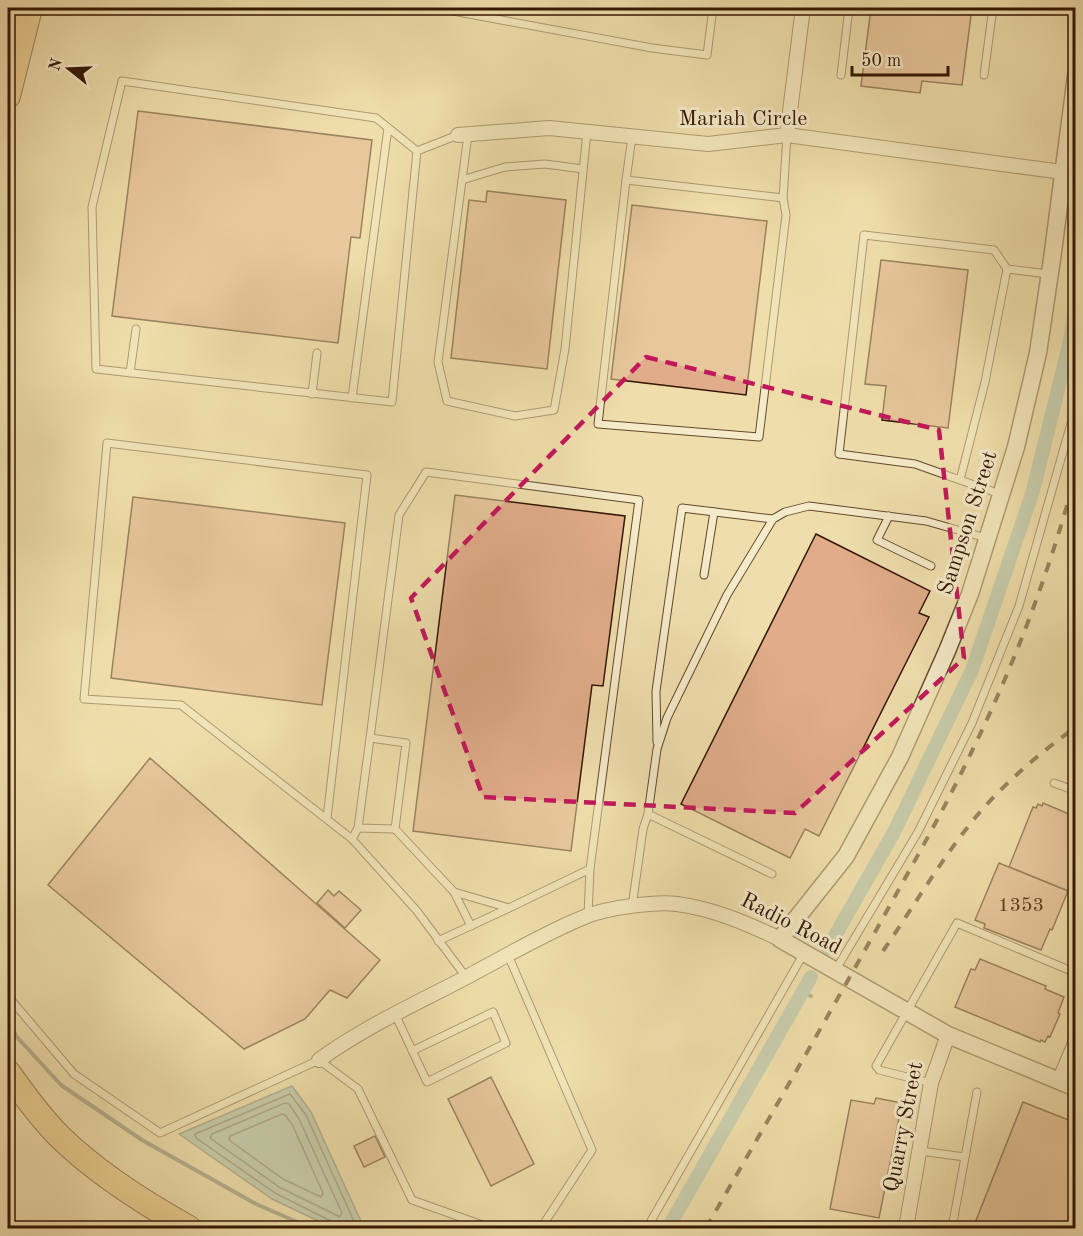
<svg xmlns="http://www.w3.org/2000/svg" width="1083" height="1236" font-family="'Old Standard TT',serif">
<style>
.water{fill:#9bbbb0;stroke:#72796b;stroke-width:1.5}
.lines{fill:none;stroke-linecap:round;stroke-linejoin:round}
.shore{stroke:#68695a;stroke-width:1.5}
.stream{stroke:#72796b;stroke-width:4}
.canal{stroke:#9bbbb0;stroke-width:14}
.building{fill:#e0ac8a;stroke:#341703;stroke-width:1.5}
.service-casing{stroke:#63492d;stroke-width:9}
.minor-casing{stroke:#63492d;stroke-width:16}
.tertiary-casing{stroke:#63492d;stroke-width:19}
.motorway-casing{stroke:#341703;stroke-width:26}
.service{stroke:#f5eac9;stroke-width:7}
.minor{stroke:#f5eac9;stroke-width:14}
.tertiary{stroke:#f5eac9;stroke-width:16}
.motorway{stroke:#e8bf76;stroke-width:24}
.rail{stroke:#341703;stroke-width:4;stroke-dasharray:10 10;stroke-linecap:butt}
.marked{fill:none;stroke:#c2185b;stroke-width:4.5;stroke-dasharray:12 8;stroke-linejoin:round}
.labels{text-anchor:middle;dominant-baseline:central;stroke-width:6;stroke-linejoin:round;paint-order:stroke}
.number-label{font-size:20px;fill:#5f3c25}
.street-label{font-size:22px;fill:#341703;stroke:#f5eac9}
</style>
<rect width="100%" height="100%" fill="#efdeac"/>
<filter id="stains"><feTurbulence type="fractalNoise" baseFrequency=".00333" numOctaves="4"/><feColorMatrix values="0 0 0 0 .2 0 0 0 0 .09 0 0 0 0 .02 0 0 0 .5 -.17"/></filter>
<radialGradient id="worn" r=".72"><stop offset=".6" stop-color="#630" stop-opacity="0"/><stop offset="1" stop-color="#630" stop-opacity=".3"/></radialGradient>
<polygon class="water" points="292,1086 311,1112 364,1228 333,1228 272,1199 179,1134"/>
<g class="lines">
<g class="shore">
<polygon points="285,1103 289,1104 299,1119 342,1213 340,1217 279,1187 210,1138 212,1134"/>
<polygon points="282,1114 285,1115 292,1124 323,1193 321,1197 283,1179 229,1140 230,1136"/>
<polyline points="334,1228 331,1221 275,1193 196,1138 195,1134 290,1094 306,1115 357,1228"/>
</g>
<g class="stream">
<polyline points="1016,528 1020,529"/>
<polyline points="826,936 832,941"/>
<polyline points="806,994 811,996"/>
<polyline points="8,1022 17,1037 61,1085 142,1140 256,1204 311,1228"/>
</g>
<g class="canal">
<polyline points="828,948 894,832 972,670 1033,491 1071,337 1076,299"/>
<polyline points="668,1228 811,977"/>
</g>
</g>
<g class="building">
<polygon points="871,8 972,8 962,85 922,81 920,93 861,86"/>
<polygon points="138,111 372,140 360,238 351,237 338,343 112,316"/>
<polygon points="487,191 566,200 547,369 451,358 469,200 486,202"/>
<polygon points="632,205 767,221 746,395 611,379"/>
<polygon points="881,260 968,270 948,428 882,420 886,386 865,384"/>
<polygon points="455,495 625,516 603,686 592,685 571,851 413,831"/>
<polygon points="133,497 345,523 322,705 111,678"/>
<polygon points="816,534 930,591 919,613 929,617 819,836 805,829 790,858 681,804"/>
<polygon points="150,758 380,960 347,998 330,990 305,1019 244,1049 48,885"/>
<polygon points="1043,803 1076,817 1076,873 1068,891 1009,867 1033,807 1036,808 1038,804 1042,806"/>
<polygon points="999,863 1068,891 1052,930 1050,929 1041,950 984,928 985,924 975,920"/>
<polygon points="328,890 334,896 339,891 361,910 345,928 317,903"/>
<polygon points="980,959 1046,986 1045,989 1064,997 1058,1013 1060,1014 1050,1037 1048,1036 1045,1042 1041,1040 1040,1042 955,1007 971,969 975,970"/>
<polygon points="491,1077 534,1164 491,1186 448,1099"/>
<polygon points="876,1098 902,1103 879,1218 830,1209 851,1100 874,1104"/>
<polygon points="1023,1102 1076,1123 1076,1228 973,1228"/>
<polygon points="375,1136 385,1157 364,1167 354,1146"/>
</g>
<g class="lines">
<g class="service-casing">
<g id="service">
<polyline points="437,8 652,48 707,55 713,8"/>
<polyline points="841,75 849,8"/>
<polyline points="984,75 993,8"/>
<polyline points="468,135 438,362 447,401 515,416 554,410 565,349 587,132"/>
<polyline points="632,137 626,180 783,198 787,135"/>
<polyline points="417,151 376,118 122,81 92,207 96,369 392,402 417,151 458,135"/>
<polyline points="462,180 505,167 545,164 583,169"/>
<polyline points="626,180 598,424 759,437 786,215 783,198"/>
<polyline points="130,373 136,329"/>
<polyline points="312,394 317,353"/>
<polyline points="352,398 388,128"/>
<polyline points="960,480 915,464 839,454 864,235 994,250 1007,269"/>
<polyline points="1000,494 960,480 985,382 1007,269 1048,274"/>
<polyline points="889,516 877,540 931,566"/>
<polyline points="704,575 714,512"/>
<polyline points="370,738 399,515 426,472 639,500 590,869"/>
<polyline points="657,742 656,691 682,508 773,519"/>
<polyline points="1054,783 1076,791"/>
<polyline points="648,814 657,749 667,718 727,595 773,519 785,512 809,506 926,521 986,538"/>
<polyline points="327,818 367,475 107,443 84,699 181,705 352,839"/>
<polyline points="358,828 395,829"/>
<polyline points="8,888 11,922 8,953"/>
<polyline points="454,892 471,926"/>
<polyline points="632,907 643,829 648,814 772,874"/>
<polyline points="438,941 509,908"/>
<polyline points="508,955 592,1150 541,1228"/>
<polyline points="835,971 918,832 972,723 1019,606 1076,406"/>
<polyline points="466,977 417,911 352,839 358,828 370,738 406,743 395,829 454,892 509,908 590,869 588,915"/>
<polyline points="8,982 12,1001 74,1074 160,1133 319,1060 358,1089 412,1200 491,1228"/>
<polyline points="395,1014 427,1082 506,1043 493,1012 412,1051"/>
<polyline points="931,1083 879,1070 876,1066 957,923 1076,973"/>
<polyline points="920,1151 965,1157"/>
<polyline points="647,1228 804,953"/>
<polyline points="952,1228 977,1092"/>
</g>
</g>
<g class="minor-casing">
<g id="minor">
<polyline points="458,135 549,128 708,144 787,135 1062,172"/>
<polyline points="787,135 803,8"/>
<path d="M319 1060C363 1028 413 1005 461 980 503 958 544 933 587 916 607 908 656 901 677 904 714 909 746 923 780 939"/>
<polyline points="1059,1081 1076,1041"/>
<polyline points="906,1228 931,1083 948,1035"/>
</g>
</g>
<g class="tertiary-casing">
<polyline id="tertiary" points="1076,76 1052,259 1038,353 1016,447 970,594 947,651 900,757 846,856 780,939 948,1035 1076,1088"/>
</g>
<g class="motorway-casing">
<g id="motorway">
<polyline points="8,96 30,8"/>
<path d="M8 1072C24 1095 40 1117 60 1137 98 1174 144 1203 189 1228"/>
</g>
</g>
<use href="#service" class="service"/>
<use href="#minor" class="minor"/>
<use href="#tertiary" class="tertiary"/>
<use href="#motorway" class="motorway"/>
<g class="rail">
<path d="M883 951C914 906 945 853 980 812 1008 780 1041 752 1076 727"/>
<path d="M706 1228C764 1127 822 1027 879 925 910 869 942 814 969 757 1014 666 1050 571 1076 473"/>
</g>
</g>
<path d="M0 0H1083V1236H0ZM646 357 939 430 964 658 795 813 483 797 411 598Z" fill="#efdeac" fill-opacity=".55" fill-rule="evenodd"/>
<path class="marked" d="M646 357 939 430 964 658 795 813 483 797 411 598Z"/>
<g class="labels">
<g class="number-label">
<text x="1021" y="906">1353</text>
</g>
<g class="street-label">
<text x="743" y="119">Mariah Circle</text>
<text transform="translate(968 523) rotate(-72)">Sampson Street</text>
<text transform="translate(791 924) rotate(27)">Radio Road</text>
<text transform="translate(904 1127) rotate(-79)">Quarry Street</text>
</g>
</g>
<rect width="1083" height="1236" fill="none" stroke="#efdeac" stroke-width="30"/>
<rect x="9" y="9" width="1065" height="1218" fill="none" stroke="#341703" stroke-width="3"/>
<rect x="15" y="15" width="1053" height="1206" fill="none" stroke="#341703" stroke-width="1.5"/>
<g transform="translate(69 69) rotate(288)" stroke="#f5eac9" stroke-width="4.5" paint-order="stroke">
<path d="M0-4.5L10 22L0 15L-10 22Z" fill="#341703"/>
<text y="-9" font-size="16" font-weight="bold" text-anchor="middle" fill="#341703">N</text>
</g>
<path d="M852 66v9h96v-9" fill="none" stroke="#341703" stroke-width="3"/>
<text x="861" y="66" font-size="18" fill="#341703" stroke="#f5eac9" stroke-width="4.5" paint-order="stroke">50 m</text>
<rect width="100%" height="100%" filter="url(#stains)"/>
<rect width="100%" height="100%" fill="url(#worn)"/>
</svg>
